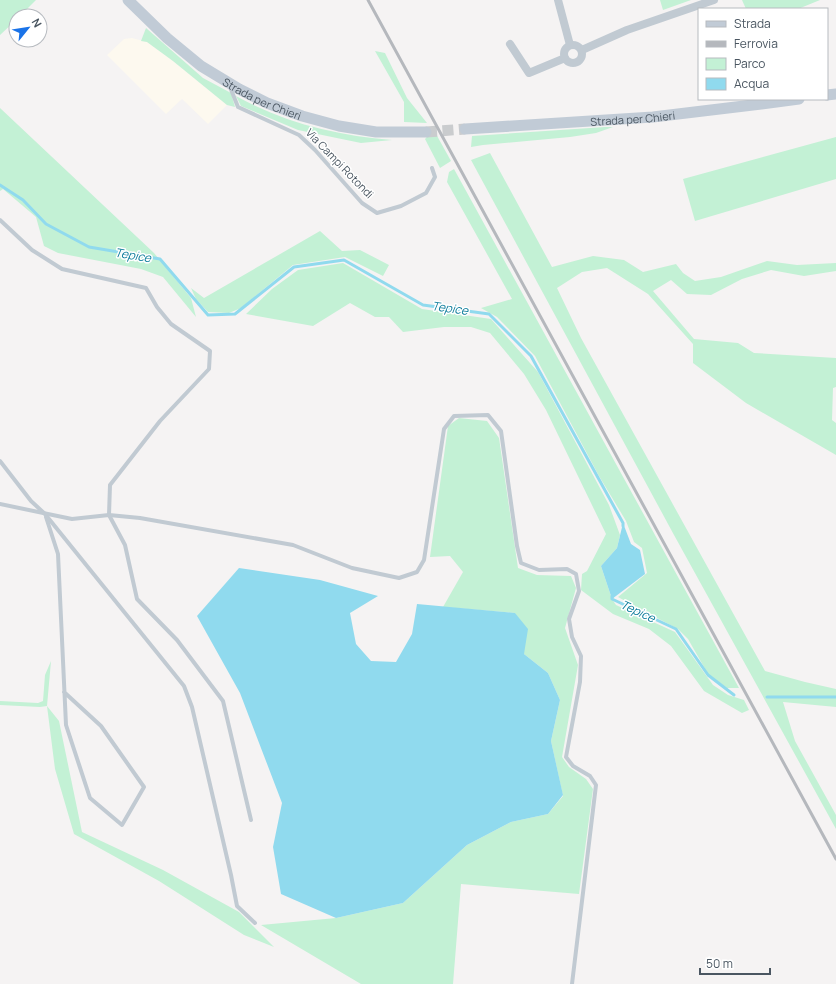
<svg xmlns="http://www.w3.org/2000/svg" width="836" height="984" font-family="Manrope,sans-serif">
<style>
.commercial{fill:#fdf9ef}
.green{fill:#c3f1d5}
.water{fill:#90daee}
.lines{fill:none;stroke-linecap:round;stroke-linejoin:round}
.stream{stroke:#90daee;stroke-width:3}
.secondary-tunnel{stroke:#caccce;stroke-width:11;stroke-dasharray:11 5.5;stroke-linecap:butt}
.lane{stroke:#c1cad2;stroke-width:4}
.street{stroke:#c1cad2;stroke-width:8}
.secondary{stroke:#c1cbd6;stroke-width:11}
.rail{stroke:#b5b8bd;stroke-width:3}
.labels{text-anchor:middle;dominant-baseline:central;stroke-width:3;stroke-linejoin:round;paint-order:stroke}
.street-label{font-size:11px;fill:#4a5661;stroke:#fff}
.water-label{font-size:12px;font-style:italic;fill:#0c7c9b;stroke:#fff}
</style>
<rect width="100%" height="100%" fill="#f5f3f3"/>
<polygon class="commercial" points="132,38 147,42 173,61 227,105 208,124 182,99 166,114 107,55 124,39"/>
<g class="green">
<polygon points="0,0 36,0 20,16 16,16 16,20 0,35"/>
<polygon points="660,0 691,0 663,10"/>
<polygon points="742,0 820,0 798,9 746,9"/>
<polygon points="146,28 203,78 231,93 235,107 227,105 173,61 147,42 141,41"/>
<polygon points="375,51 385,53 407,98 427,123 404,122 404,102"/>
<path d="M236 96C284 123 338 136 392 140L361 143 298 130 241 106Z"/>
<polygon points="0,108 154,253 191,298 196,317 163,277 141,269 58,253 44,246 36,217 3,189 0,191"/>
<polygon points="605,127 613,127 596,133 570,137 483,145 471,147 472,136"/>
<polygon points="436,134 451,161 440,168 425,139 429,135"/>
<polygon points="836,137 836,179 695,221 683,179"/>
<polygon points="490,153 552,267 593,256 624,260 643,272 676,264 683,273 695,281 721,277 767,261 797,265 836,263 836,271 804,276 771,270 742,279 711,295 687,294 671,280 653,291 694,339 738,343 754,353 836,358 836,387 833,388 832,420 836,423 836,455 746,403 693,363 693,344 648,294 607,268 582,272 557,288 581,338 765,671 805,682 836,689 836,707 783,702 795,741 836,815 836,829 674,535 471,160"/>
<polygon points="454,169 739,688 727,688 708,674 688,639 678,629 638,608 618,597 647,573 642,548 634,542 626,521 599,476 535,356 497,317 481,308 512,299 447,182 449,172"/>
<polygon points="320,231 342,251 360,250 389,265 383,276 345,257 293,265 241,308 229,313 208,312 196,299 191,288 204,298"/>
<polygon points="343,263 422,309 491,319 538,372 609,505 620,535 617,548 601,566 612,599 616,605 675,632 713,685 728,695 744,700 749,710 742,713 704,691 671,646 649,629 613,614 581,590 582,574 587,571 606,534 546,410 524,374 490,333 471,327 444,327 403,332 389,317 375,317 350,303 313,326 246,314 272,289 298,270"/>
<polygon points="459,418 487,421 499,438 518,568 537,575 571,576 576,588 565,628 578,665 562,757 569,767 586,779 593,789 579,894 461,884 453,984 361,984 261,925 336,918 403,903 467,845 511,822 548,814 563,796 551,741 560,700 548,673 524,654 515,613 443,607 463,572 450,556 430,557 448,426"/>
<polygon points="51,661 47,706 59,721 82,832 163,870 239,912 274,947 244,935 159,881 74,834 55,769 47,706 40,707 0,705 0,701 38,703 43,701 45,675"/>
</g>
<g class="water">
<polygon points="623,523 631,544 640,550 645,574 612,599 601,566 617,548"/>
<polygon points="239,568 320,580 378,596 350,613 356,644 371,661 396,662 412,634 417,604 515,613 528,629 524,654 548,673 560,700 551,741 563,795 548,814 511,822 467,845 403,903 336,918 281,894 273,847 282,803 240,693 197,616"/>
</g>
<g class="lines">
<g class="stream">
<polyline points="0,185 23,200 46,224 89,247 160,259 208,315 235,314 294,267 344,260 423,305 489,314 531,356 623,523 623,526"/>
<polyline points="612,596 612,599 676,629 708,675 734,695"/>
<polyline points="767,697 836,697"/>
</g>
<polyline class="secondary-tunnel" points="426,132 465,129"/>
<g class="lane">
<polyline points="230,87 238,107 299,135 315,150 362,203 377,213 401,206 426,193 435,177 432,168"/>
<polyline points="0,220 32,250 62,269 146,288 157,307 171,324 210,351 209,369 160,421 110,485 109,515 125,545 137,599 177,640 223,701 251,820"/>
<polyline points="0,461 31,501 45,514 184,686 192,707 231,875 237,906 255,923"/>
<polyline points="0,504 72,519 109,515 140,518 293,545 352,568 399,578 417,572 424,560 444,429 454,416 488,415 501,431 517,546 521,563 539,570 567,569 576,574 579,591 569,619 572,637 581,656 580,682 566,757 573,766 590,776 596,785 572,984"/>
<polyline points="46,517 58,554 66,725 90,798 122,825 144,787 101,726 64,692"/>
</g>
<g class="street">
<polyline points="558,0 570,45"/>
<polyline points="510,44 529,73 565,58"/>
<circle cx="573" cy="54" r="9"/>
<polyline points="582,50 627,30 714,0"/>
</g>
<g class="secondary">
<path id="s1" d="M128 0 167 38 201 66 239 89 267 103 302 116 339 126 376 132H426"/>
<polyline points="827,95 836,94"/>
<path id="s2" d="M465 129 653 117 769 103 799 99"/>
</g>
<polyline class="rail" points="368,0 836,859"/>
</g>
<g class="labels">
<g class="street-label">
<text stroke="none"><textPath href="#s1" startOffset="168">Strada per Chieri</textPath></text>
<text stroke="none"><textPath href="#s2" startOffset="168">Strada per Chieri</textPath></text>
<text transform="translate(340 163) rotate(46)">Via Campi Rotondi</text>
</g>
<g class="water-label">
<text transform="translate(133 255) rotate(9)">Tepice</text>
<text transform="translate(450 308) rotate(8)">Tepice</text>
<text transform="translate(638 611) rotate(25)">Tepice</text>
</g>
</g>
<rect x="698" y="8" width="130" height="92" fill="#ffffff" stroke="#b7bbc0"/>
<rect x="706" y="21" width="20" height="6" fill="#c1cbd6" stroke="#b7bbc0"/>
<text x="734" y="28" font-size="12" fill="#4a5661">Strada</text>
<rect x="706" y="41" width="20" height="6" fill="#b5b8bd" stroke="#b7bbc0"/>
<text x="734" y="48" font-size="12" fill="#4a5661">Ferrovia</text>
<rect x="706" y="58" width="20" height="12" fill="#c3f1d5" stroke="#b7bbc0"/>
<text x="734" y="68" font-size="12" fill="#4a5661">Parco</text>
<rect x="706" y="78" width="20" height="12" fill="#90daee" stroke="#b7bbc0"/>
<text x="734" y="88" font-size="12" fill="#4a5661">Acqua</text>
<g transform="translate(28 28) rotate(60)"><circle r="19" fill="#ffffff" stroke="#b7bbc0"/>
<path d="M0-3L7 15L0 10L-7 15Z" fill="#1a73e8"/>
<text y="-6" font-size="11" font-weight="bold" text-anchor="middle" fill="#4a5661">N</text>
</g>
<path d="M700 968v6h70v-6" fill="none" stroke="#4a5661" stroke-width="2"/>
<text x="706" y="968" font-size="12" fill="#4a5661" stroke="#ffffff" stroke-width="3" paint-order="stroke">50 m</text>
</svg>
